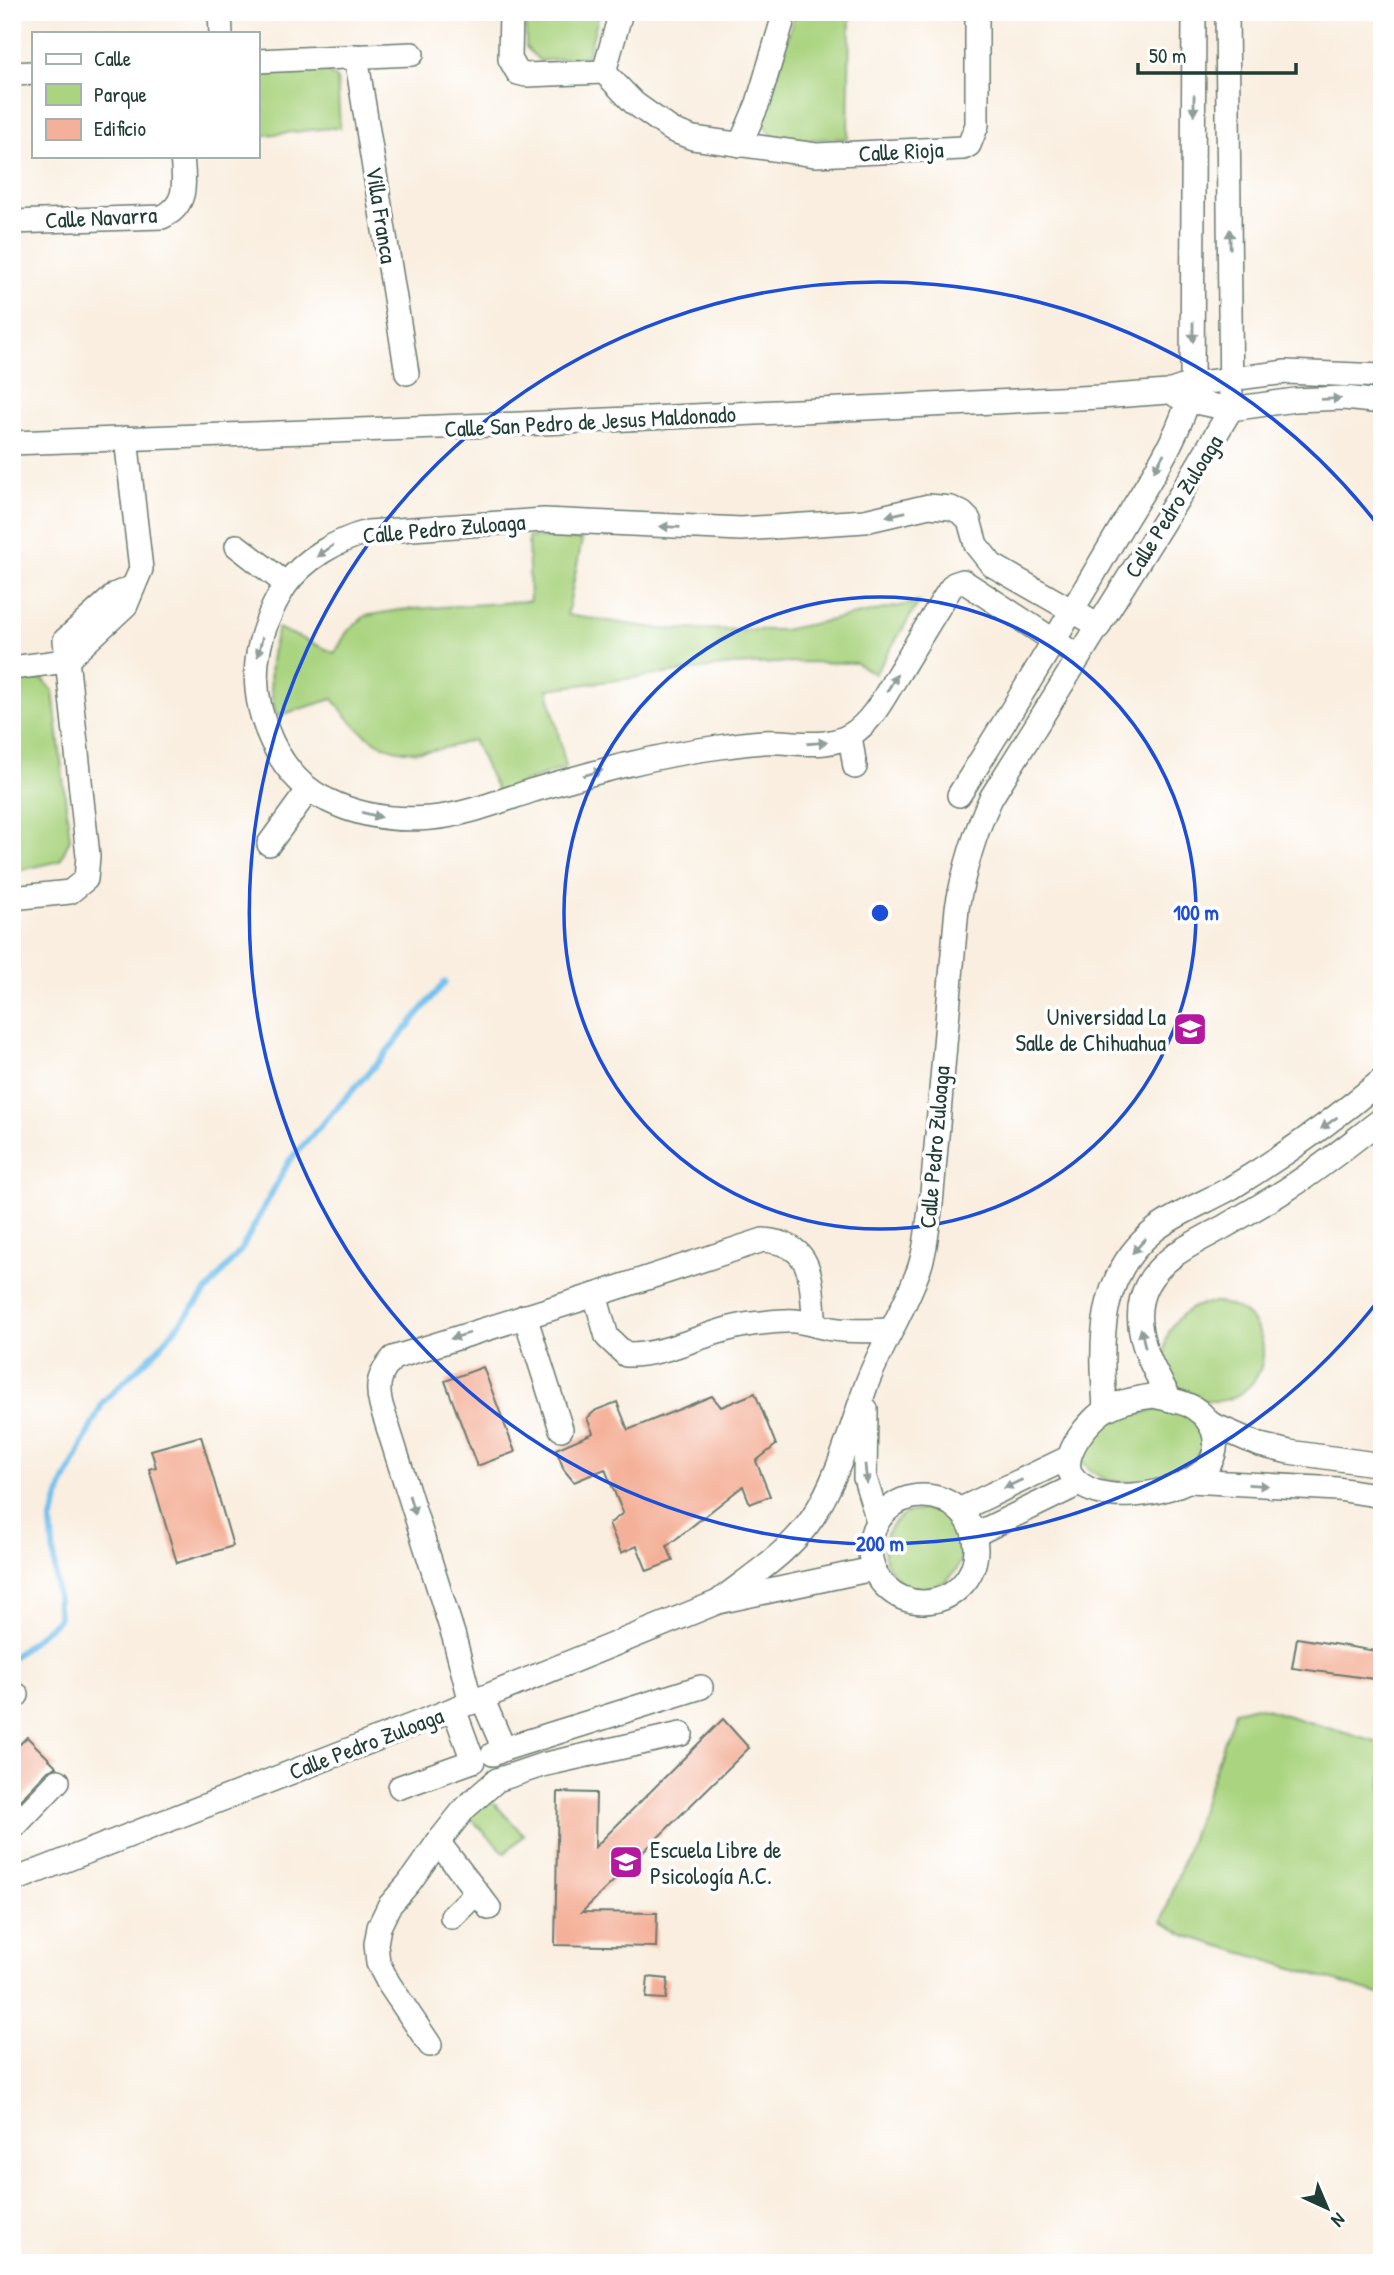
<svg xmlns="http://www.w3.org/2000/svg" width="1394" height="2275" font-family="'Patrick Hand',sans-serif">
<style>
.green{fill:#aad480;stroke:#64885a;stroke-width:2}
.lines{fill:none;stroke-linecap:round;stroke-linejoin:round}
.stream{stroke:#71bfeb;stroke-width:6}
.building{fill:#f4b098}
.minor-casing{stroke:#6b7b70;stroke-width:26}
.minor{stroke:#fff;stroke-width:23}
.oneway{fill:#8f9e9a}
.ring{fill:none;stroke:#1d4ed8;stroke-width:3.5}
.labels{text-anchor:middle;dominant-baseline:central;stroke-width:7;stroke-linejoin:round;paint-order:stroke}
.street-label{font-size:23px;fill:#1f3d34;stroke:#fff}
.poi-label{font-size:23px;fill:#1f3d34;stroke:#fff;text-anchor:end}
.centre{fill:#1d4ed8;stroke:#fff;stroke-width:3.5}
.ring-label{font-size:21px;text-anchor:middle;font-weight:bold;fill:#1d4ed8;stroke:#fff;stroke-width:7;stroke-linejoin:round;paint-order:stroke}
</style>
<rect width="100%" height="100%" fill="#fff"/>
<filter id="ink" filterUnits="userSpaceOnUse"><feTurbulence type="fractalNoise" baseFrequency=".0143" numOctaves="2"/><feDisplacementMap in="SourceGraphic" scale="14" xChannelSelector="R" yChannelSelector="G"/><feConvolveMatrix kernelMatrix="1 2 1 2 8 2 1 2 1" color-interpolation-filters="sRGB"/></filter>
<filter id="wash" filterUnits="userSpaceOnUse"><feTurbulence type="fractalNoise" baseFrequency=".00686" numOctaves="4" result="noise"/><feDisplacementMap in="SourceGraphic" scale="28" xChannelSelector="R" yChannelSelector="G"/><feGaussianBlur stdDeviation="1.57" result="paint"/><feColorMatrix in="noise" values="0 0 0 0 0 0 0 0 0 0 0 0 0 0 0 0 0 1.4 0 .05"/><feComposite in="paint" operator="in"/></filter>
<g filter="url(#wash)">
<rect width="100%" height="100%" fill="#f9eedf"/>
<g class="green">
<polygon points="526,12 600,12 587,56 540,61 526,47"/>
<polygon points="795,12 850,15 848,138 776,140 763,124"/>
<polygon points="324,69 337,79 340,127 257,136 257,73"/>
<path d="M528 537 582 540 567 615 661 629 783 630 919 602 875 674 856 663 800 662 732 665 548 689 566 767 498 792 473 740C407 761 375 757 333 699L277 716C267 685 269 659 278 628L335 653 347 632 365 616 399 610 530 601Z"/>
<polygon points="43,679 53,691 70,839 60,861 13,872 12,681"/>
<circle cx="1214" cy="1352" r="49"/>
<path d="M1157 1410 1185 1413 1205 1431C1204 1436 1204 1443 1202 1448 1189 1477 1133 1488 1105 1479 1094 1475 1087 1468 1080 1459 1085 1422 1125 1415 1157 1410Z"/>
<circle cx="923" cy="1549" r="39"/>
<polygon points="1255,1706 1382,1744 1382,1995 1187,1936 1162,1922 1235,1711"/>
<polygon points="486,1795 524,1835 505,1853 466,1814"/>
</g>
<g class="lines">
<polyline class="stream" points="12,1658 59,1619 51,1522 62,1487 103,1402 160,1347 241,1250 289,1161 379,1061 445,982"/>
</g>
<g id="blocks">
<g class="building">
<polygon points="483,1367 515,1452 477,1466 445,1381"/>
<polygon points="755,1393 776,1445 756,1461 770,1496 750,1504 743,1486 667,1546 673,1561 647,1571 637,1546 621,1553 609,1524 623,1513 605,1469 574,1482 564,1470 556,1449 593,1433 587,1418 596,1410 617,1402 628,1430 712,1396 721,1407"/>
<polygon points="201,1436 233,1546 177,1563 149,1469 156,1467 151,1450"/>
<polygon points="1297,1638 1382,1652 1382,1680 1292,1668"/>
<polygon points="723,1719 749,1748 582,1912 657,1913 656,1947 555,1945 558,1792 596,1793 595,1847"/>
<polygon points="27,1737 57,1767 48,1771 12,1809 12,1752"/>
<polygon points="648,1977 668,1979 666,1999 646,1998"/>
</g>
</g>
</g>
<g filter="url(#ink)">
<use href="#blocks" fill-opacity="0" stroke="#6b7b70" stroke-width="2"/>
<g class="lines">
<g class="minor-casing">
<g id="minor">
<polyline points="220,12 221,33"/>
<polyline points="511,12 510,59 518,73 526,75 604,72 634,103 672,130 693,138 816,155 963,148 969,145 977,125 977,12"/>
<polyline points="356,56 407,373"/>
<polyline points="257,61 412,54"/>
<polyline points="604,72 621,12"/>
<polyline points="12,74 33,73"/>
<polyline points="740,145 758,103 785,12"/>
<path d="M12 222 162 217C189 205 184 180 182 156"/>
<polyline points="1177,396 1189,401 1231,409 1295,400 1344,398 1382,402"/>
<polyline points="12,443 521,424 1100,397 1168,392 1192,384 1286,372 1382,376"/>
<polyline points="237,546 286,584"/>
<path d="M1079 657 963 581 954 584 950 589C933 616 916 644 900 671 886 693 874 720 852 734 826 751 791 740 763 742 749 743 734 745 720 747 657 755 595 772 534 790 500 801 466 815 431 818 395 821 359 816 327 800 278 777 252 713 257 661 260 636 271 607 285 586 304 559 337 540 368 532L544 520 741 529 865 521 929 506 951 508 962 513 969 520 976 545 992 565 1099 626"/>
<polyline points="12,668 66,661 126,605 141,569 126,438"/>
<polyline points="850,736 855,767"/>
<path d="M959 795C1015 706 1069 617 1122 526 1148 482 1182 435 1192 384L1194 12"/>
<polyline points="269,844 309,789"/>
<polyline points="12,898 70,892 86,879 88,856 65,640 116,594 133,587"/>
<path d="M595 1295 607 1337 626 1355C669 1356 709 1329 752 1324 765 1323 781 1320 795 1321 807 1322 819 1327 832 1329 851 1332 872 1331 891 1330"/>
<polyline points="525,1316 561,1429"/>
<path d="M1153 1396C1166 1399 1183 1401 1194 1408 1219 1424 1224 1456 1199 1474 1172 1495 1092 1509 1071 1474 1060 1455 1090 1418 1107 1409 1121 1401 1137 1398 1153 1396Z"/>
<path d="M1171 1400C1151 1367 1127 1323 1147 1285 1163 1255 1199 1241 1227 1225 1249 1212 1271 1200 1292 1186 1323 1166 1352 1142 1382 1119"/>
<polyline points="866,1409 865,1478 878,1521"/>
<path d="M1105 1409C1101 1341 1096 1276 1156 1229 1179 1212 1206 1202 1231 1188 1284 1156 1334 1120 1382 1080"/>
<polyline points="1209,1423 1260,1445 1289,1452 1382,1465"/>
<polyline points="1190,1481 1338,1489 1382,1496"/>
<circle cx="923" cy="1549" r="53"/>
<polyline points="959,1510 1068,1458"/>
<polyline points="974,1535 1079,1484"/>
<path d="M718 1602C751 1576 790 1552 813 1517 839 1476 851 1428 867 1383 881 1347 902 1313 916 1277 926 1254 927 1228 931 1204L957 908C964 869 974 834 991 798L1182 492 1231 409 1227 12"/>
<polyline points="482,1698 504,1749 493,1754"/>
<polyline points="12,1700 17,1695"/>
<path d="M471 1703 454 1637 381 1405C376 1385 379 1374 393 1358L595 1295 763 1240C817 1244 810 1282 815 1325"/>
<polyline points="504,1749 701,1687"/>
<polyline points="400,1787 473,1761 454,1709"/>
<polyline points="12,1829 58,1781"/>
<polyline points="438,1842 489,1908"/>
<polyline points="12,1881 482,1698 718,1602 873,1569"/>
<polyline points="452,1917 476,1893"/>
<polyline points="430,2045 389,1984 378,1963 376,1944 379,1927 389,1906 409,1883 438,1842 465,1808 497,1780 542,1765 681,1734"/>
</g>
</g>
<use href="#minor" class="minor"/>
</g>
<defs><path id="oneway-solid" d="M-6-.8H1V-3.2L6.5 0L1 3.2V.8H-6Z" transform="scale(1.75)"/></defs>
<g class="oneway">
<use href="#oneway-solid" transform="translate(1194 105) rotate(90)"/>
<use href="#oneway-solid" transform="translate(1230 239) rotate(-91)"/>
<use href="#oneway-solid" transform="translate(1193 332) rotate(90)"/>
<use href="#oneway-solid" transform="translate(1331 399) rotate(-2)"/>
<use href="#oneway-solid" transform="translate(1159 462) rotate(120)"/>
<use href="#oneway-solid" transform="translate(896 514) rotate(167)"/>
<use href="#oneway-solid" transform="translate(670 527) rotate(-178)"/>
<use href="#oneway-solid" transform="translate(325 551) rotate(145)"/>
<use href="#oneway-solid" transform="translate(260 647) rotate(104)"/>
<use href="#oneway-solid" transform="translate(892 683) rotate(-59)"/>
<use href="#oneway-solid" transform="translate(817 743) rotate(-4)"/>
<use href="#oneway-solid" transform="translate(593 773) rotate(-16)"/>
<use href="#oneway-solid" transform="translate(372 815) rotate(14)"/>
<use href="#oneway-solid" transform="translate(1329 1123) rotate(144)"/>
<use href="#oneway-solid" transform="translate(1139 1246) rotate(133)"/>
<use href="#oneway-solid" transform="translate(460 1336) rotate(163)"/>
<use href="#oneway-solid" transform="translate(1143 1338) rotate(-103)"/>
<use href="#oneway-solid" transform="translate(866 1474) rotate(84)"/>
<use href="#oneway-solid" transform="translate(1013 1484) rotate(155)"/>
<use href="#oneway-solid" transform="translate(1258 1485) rotate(3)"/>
<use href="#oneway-solid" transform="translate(412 1505) rotate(73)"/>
</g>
</g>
<g class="ring">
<circle cx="880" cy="913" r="316"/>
<path d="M1381 1297A631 631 0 1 1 1381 529"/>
</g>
<defs>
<g id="university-square" transform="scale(1.75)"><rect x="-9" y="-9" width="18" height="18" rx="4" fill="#b5179e" stroke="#fff"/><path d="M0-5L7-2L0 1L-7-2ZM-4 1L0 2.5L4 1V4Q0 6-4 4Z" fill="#fff"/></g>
</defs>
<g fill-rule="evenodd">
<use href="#university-square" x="1190" y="1029"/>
<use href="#university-square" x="626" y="1862"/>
</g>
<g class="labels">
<g class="street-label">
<text transform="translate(901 151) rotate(-3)">Calle Rioja</text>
<text transform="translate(382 215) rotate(81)">Villa Franca</text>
<text transform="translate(101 217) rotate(-3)">Calle Navarra</text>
<text transform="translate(590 421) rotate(-3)">Calle San Pedro de Jesus Maldonado</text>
<text transform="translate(1173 506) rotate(-58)">Calle Pedro Zuloaga</text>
<text transform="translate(444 528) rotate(-5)">Calle Pedro Zuloaga</text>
<text transform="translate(934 1147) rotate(-85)">Calle Pedro Zuloaga</text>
<text transform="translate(366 1743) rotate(-21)">Calle Pedro Zuloaga</text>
</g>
<g class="poi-label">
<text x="1166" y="1016">Universidad La<tspan x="1166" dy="26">Salle de Chihuahua</tspan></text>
<text x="650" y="1849" text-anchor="start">Escuela Libre de<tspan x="650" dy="26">Psicología A.C.</tspan></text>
</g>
</g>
<circle cx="880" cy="913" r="10" class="centre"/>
<g class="ring-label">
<text x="1196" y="920">100 m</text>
<text x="880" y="1551">200 m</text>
</g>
<rect width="1394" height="2275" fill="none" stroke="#fff" stroke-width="42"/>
<rect x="32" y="32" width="228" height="126" fill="#ffffff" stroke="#a5b1ae" stroke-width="2"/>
<rect x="46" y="54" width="35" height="10" fill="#ffffff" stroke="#a5b1ae" stroke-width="2"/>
<text x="94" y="66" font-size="21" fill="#1f3d34">Calle</text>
<rect x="46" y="84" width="35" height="21" fill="#aad480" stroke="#a5b1ae" stroke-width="2"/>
<text x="94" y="102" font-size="21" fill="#1f3d34">Parque</text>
<rect x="46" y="119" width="35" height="21" fill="#f4b098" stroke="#a5b1ae" stroke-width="2"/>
<text x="94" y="136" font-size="21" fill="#1f3d34">Edificio</text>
<g transform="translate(1327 2208) rotate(136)" stroke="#ffffff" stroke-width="5" paint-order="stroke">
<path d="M0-5L12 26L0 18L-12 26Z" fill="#1f3d34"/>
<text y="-10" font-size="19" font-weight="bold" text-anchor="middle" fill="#1f3d34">N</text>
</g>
<path d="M1138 63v10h158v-10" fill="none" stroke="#1f3d34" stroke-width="3.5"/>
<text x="1149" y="63" font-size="21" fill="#1f3d34" stroke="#ffffff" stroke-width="5" paint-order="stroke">50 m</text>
</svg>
